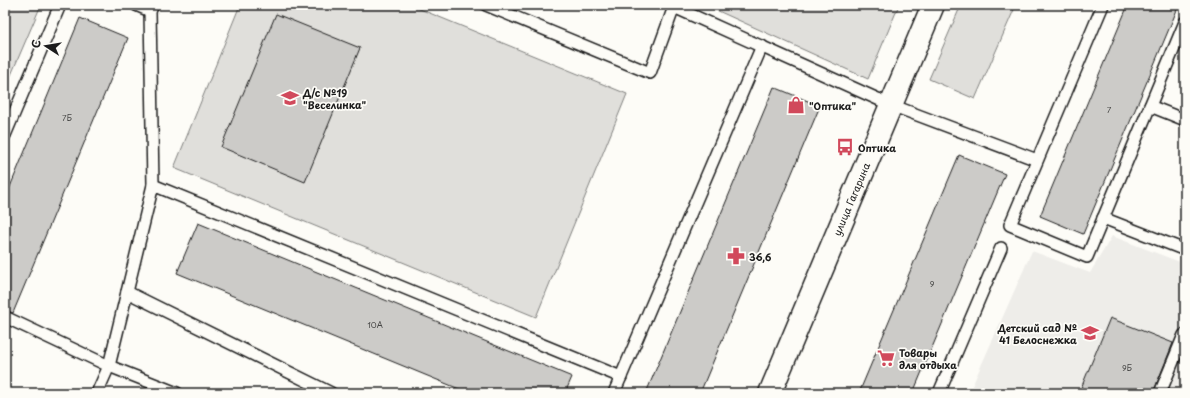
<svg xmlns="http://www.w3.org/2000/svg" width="1190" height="398" font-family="'Playpen Sans',sans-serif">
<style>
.built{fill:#eeede9}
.grass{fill:#e0dfdb;stroke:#7e7e7c}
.building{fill:#cccbc8;stroke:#1c1c1c}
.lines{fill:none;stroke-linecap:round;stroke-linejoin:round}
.lane-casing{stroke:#1c1c1c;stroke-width:14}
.secondary-casing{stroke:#1c1c1c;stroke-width:25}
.lane{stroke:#fdfcf7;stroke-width:11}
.secondary{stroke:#fdfcf7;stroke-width:22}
.labels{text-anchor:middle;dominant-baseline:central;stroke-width:3.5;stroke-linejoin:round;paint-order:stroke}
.number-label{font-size:8px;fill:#484847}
.poi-label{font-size:10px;font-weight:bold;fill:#1c1c1c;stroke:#fdfcf7;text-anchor:start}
.street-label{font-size:10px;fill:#1c1c1c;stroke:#fdfcf7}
</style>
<rect width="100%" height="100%" fill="#fdfcf7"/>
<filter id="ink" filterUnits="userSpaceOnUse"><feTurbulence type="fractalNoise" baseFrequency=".025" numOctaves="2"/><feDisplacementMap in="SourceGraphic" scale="8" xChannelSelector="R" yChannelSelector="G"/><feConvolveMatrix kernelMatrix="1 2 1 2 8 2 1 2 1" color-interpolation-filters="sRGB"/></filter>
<g filter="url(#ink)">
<polygon class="built" points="1112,236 1185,264 1185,393 969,393 1032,251 1090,273"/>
<g class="grass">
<polygon points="5,5 41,5 5,89"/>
<polygon points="240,5 410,5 627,94 536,317 174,168"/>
<polygon points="705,5 899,5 868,79"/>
<polygon points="961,5 1016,5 975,99 929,79"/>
</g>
<g class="building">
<polygon points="1128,5 1179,5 1083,234 1040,216"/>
<polygon points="276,14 360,48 305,182 221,147"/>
<polygon points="80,18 128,38 13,313 5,310 5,199"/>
<polygon points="774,87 820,106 700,393 646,393"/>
<polygon points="959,155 1005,174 913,393 859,393"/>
<polygon points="198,223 572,377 565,393 469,393 177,273"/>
<polygon points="1110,318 1173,343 1153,393 1079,393"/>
</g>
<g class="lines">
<g class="lane-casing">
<g id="lane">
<polyline points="136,5 150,11"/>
<polyline points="486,5 650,73 674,7 891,105 1037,160"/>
<polyline points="1103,5 1010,225 1087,257 1185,22"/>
<polyline points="1150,106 1185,120"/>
<polyline points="5,135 60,5"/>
<polyline points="153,185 621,377"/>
<polyline points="1103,218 1185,250"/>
<polyline points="127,292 331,393"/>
<polyline points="5,317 109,366 177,393"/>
<polyline points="97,393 109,366 153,185 150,11 153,5"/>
<polyline points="614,393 762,46"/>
<polyline points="939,393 1001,248"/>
<polyline points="1160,393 1184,335"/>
</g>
</g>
<g class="secondary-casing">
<polyline id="secondary" points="770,393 933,5"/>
</g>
<use href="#lane" class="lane"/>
<use href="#secondary" class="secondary"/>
</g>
</g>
<defs>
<g id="school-bare" transform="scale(1.38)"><path d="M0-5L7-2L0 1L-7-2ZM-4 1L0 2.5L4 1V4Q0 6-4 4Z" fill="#d1495b" stroke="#fdfcf7" stroke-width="2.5" paint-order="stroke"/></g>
<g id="shop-bare" transform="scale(1.38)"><path d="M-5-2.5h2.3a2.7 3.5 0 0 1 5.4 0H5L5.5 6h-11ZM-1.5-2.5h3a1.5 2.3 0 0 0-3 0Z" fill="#d1495b" stroke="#fdfcf7" stroke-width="2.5" paint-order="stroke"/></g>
<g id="bus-bare" transform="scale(1.38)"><path d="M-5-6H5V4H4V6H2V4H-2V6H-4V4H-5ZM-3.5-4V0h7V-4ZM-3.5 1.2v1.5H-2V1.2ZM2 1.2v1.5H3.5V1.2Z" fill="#d1495b" stroke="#fdfcf7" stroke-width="2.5" paint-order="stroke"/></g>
<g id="pharmacy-bare" transform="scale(1.38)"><path d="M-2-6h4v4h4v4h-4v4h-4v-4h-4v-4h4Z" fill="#d1495b" stroke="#fdfcf7" stroke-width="2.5" paint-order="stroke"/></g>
<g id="supermarket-bare" transform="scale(1.38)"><path d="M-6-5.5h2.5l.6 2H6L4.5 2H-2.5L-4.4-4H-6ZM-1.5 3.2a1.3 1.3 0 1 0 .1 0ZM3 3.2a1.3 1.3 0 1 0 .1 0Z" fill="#d1495b" stroke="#fdfcf7" stroke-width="2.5" paint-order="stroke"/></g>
</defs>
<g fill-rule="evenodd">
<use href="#school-bare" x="290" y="98"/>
<use href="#shop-bare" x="796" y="105"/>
<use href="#bus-bare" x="845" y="147"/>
<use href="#pharmacy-bare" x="736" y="256"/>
<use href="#school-bare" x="1090" y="333"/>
<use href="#supermarket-bare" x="886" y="358"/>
</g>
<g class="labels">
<g class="number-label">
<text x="1109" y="110">7</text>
<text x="67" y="118">7Б</text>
<text x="932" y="284">9</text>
<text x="375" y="325">10А</text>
<text x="1127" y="368">9Б</text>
</g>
<g class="poi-label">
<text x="303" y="92">Д/с №19<tspan x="303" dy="12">"Веселинка"</tspan></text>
<text x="809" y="105">"Оптика"</text>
<text x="858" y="147">Оптика</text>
<text x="749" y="256">36,6</text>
<text x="1077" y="327" text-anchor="end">Детский сад №<tspan x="1077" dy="12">41 Белоснежка</tspan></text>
<text x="899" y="352">Товары<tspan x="899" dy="12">для отдыха</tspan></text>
</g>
<g class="street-label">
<text transform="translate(851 199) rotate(-67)">улица Гагарина</text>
</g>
</g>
<rect width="1190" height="398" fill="none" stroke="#fdfcf7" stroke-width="20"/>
<rect x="10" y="10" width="1170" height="378" fill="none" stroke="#1c1c1c" stroke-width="1.5" filter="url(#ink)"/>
<g transform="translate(46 46) rotate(282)" stroke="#fdfcf7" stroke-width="3" paint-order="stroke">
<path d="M0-3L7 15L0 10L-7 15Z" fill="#1c1c1c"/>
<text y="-6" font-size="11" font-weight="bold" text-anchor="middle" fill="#1c1c1c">С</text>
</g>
</svg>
